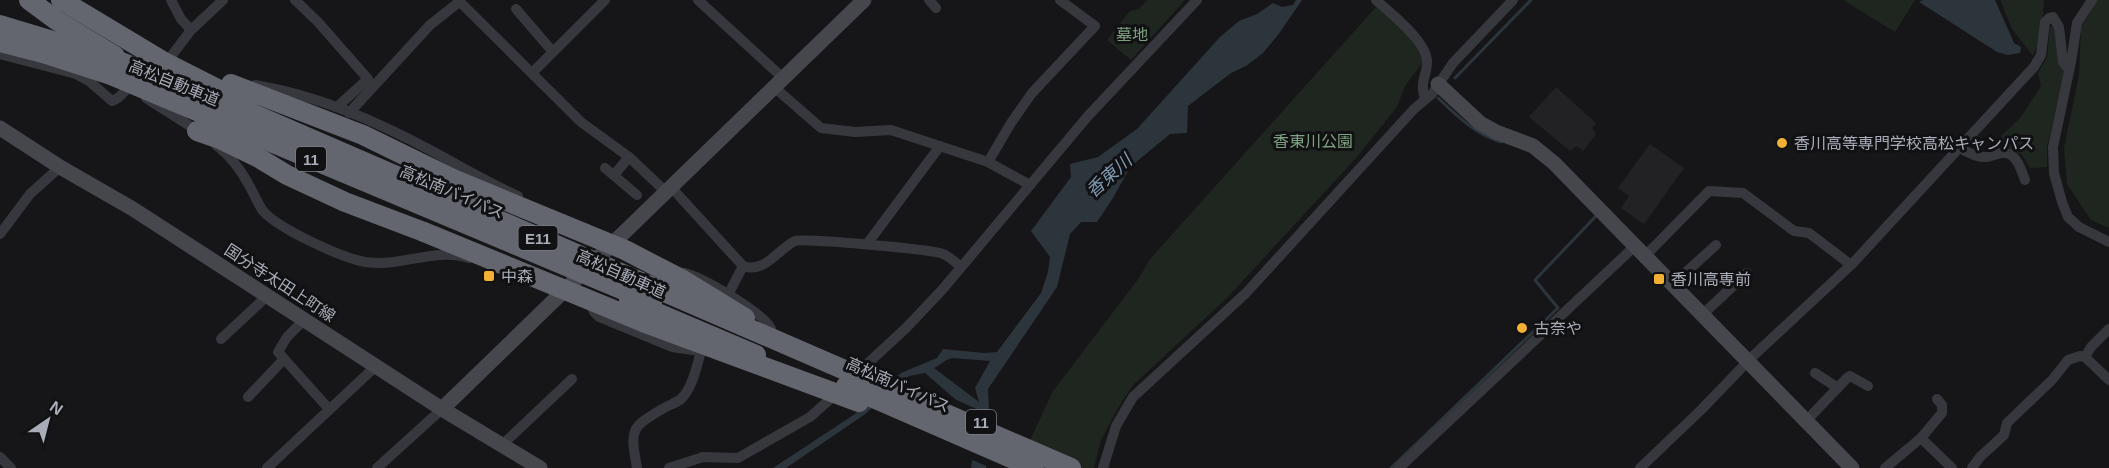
<svg xmlns="http://www.w3.org/2000/svg" width="2109" height="468" font-family="Arial,'Noto Sans JP',sans-serif">
<style>
.built{fill:#222225}
.green{fill:#1e261f}
.water{fill:#2c353c;fill-rule:evenodd}
.pier{fill:#161618}
.lines{fill:none;stroke-linecap:round;stroke-linejoin:round}
.stream{stroke:#2c353c;stroke-width:3}
.street{stroke:#37383d;stroke-width:10}
.secondary{stroke:#45474d;stroke-width:15}
.highway{stroke:#63666e;stroke-width:20}
.highway-bridge{stroke:#63666e;stroke-width:20}
.poi-dot{fill:#f2b134;stroke:#111113;stroke-width:2}
.labels{text-anchor:middle;dominant-baseline:central;stroke-width:6;stroke-linejoin:round;paint-order:stroke}
.shield{fill:#111113;stroke:#7b7e86;stroke-width:1.5}
.shield-label{font-size:15px;font-weight:bold;fill:#a8adb8}
.park-label{font-size:16px;fill:#7fa381;stroke:#111113}
.street-label{font-size:16px;fill:#a8adb8;stroke:#111113}
.poi-label{font-size:16px;fill:#a8adb8;stroke:#111113;text-anchor:start}
.water-label{font-size:18px;font-style:italic;fill:#7f9bb3;stroke:#111113}
</style>
<rect width="100%" height="100%" fill="#161618"/>
<g class="built">
<polygon points="1556,87 1596,123 1592,128 1596,134 1583,151 1577,146 1570,151 1529,117"/>
<polygon points="1650,144 1684,168 1644,224 1621,208 1629,196 1618,188"/>
</g>
<g class="green">
<polygon points="1147,0 1185,0 1131,60 1107,40 1130,11 1139,9"/>
<polygon points="1843,0 1915,0 1895,32"/>
<polygon points="2000,0 2044,0 2041,35 2033,56 2012,29"/>
<polygon points="2097,0 2109,0 2109,228 2091,220 2067,184 2064,148 2079,75 2081,28"/>
<path d="M1376 7C1395 22 1417 38 1423 62L1405 86 1397 107 1356 158 1227 298 1133 385 1118 408 1101 440 1094 468H1017L1053 391 1139 278 1150 259Z"/>
<polygon points="2054,26 2058,53 2064,74 2047,147 2047,167 2030,168 2022,155 1995,142 2021,117 2041,86 2038,73 2047,57 2050,27"/>
</g>
<g class="water">
<path d="M1296 0H1302L1278 35 1263 53 1246 66 1231 73 1188 106 1187 133 1170 134 1130 167 1113 198 1097 222H1081L1070 234 1057 287 988 389 989 410 986 468H971L978 419 925 373 909 376 864 415 786 468H773L855 414 901 373 937 358 943 349 984 353 997 352 1041 293 1048 272 1050 257 1031 231 1071 177 1070 164 1098 157 1137 129 1220 37 1239 21 1257 14 1273 3 1282 7 1293 5ZM952 358 990 361 975 388 979 402 934 368C941 365 944 360 952 358Z"/>
<polygon points="1923,0 1995,0 2014,43 2021,47 2020,53 2008,55 1997,52 1919,2"/>
</g>
<polygon class="pier" points="950,397 992,416 989,467 970,459 975,420"/>
<g class="lines">
<g class="stream">
<polyline points="1455,78 1531,0"/>
<path d="M1438 98C1456 115 1476 135 1501 142"/>
<polyline points="1391,468 1558,308 1535,280 1597,215"/>
</g>
<g class="street">
<polyline points="171,0 181,19 191,30"/>
<polyline points="295,0 318,22 368,79 337,107"/>
<polyline points="458,0 581,122 629,157 666,192"/>
<polyline points="698,0 783,78"/>
<polyline points="929,0 936,8"/>
<path d="M1376 0C1391 14 1427 41 1427 62 1427 78 1419 80 1425 99"/>
<polyline points="2092,0 2077,23 2071,62 2053,147 2054,173 2062,202 2068,217 2079,227 2109,242"/>
<polyline points="516,9 553,52"/>
<polyline points="0,54 76,74 89,81 112,101 118,98 129,87"/>
<polyline points="166,63 191,30 223,0"/>
<polyline points="532,73 605,0"/>
<path d="M255 85C317 95 376 121 432 151 460 166 489 183 518 196"/>
<polyline points="774,87 821,128 855,132 891,130 988,162 1030,185"/>
<polyline points="146,98 201,133"/>
<polyline points="349,113 430,25 459,2"/>
<path d="M216 145C231 156 241 170 250 187 254 194 258 204 263 211 279 229 340 257 365 262 400 268 434 247 469 258"/>
<path d="M1959 148C1968 152 1977 158 1987 157 1992 156 1996 154 2001 153 2016 151 2021 169 2025 180"/>
<polyline points="988,162 1011,123 1032,93 1095,26 1060,0"/>
<polyline points="605,168 637,195"/>
<polyline points="614,175 629,157"/>
<polyline points="671,187 743,266 728,295"/>
<polyline points="0,234 30,194 60,167"/>
<polyline points="867,244 940,146"/>
<polyline points="1645,256 1709,191 1743,193 1794,231 1809,233 1851,265"/>
<path d="M743 266C765 274 778 249 795 241 802 238 931 249 943 254 949 256 956 263 961 267"/>
<path d="M684 273C702 277 764 313 771 329"/>
<polyline points="1673,284 1716,245"/>
<polyline points="590,302 594,312 599,317 672,347 700,351"/>
<polyline points="1702,315 1747,273"/>
<polyline points="304,320 287,337 278,352 329,409"/>
<polyline points="221,339 267,296"/>
<polyline points="2085,357 2091,347 2109,329"/>
<polyline points="1815,373 1838,388"/>
<polyline points="853,377 906,328 942,290 1088,116 1197,0"/>
<polyline points="248,397 284,359"/>
<polyline points="1806,421 1847,378 1850,376 1868,386"/>
<polyline points="1921,438 1942,413 1942,405 1937,399"/>
<polyline points="501,446 572,379"/>
<polyline points="0,457 11,468"/>
<polyline points="267,468 376,366"/>
<polyline points="377,468 442,409"/>
<path d="M637 468C630 429 630 428 664 408 669 405 676 403 681 399 692 389 697 366 701 351"/>
<polyline points="669,468 703,457 738,458 810,417 838,392"/>
<polyline points="1103,468 1116,426 1133,397 1246,293 1414,109 1432,94 1453,63 1513,0"/>
<polyline points="1399,468 1635,246"/>
<polyline points="1640,468 1701,410 1752,357 1853,263 2034,67 2041,55 2045,22 2049,18 2053,17 2059,27 2063,62 2069,70"/>
<polyline points="1885,468 1921,438 1952,468"/>
<polyline points="1972,468 1980,457 2004,435 2007,423 2052,380 2068,360 2080,356 2085,357 2109,380"/>
</g>
<g class="secondary">
<polyline points="1438,84 1480,123 1496,132 1533,146 1554,163 1852,468"/>
<polyline points="0,128 60,167 133,209 442,409 540,468"/>
<polyline points="442,409 864,0"/>
</g>
<g class="highway">
<polyline points="29,0 56,20 115,56"/>
<polyline points="61,0 166,63 247,104"/>
<polyline points="231,84 363,135 453,179"/>
<polyline points="197,131 220,139 259,158 287,175 345,202 424,232"/>
<polyline points="629,301 756,355"/>
</g>
<g class="highway-bridge">
<polyline points="0,25 116,60 251,113 1071,468"/>
<polyline points="0,42 43,53 111,75 652,302"/>
<polyline points="453,179 625,250 683,280 745,318"/>
<polyline points="424,232 643,322 859,402"/>
<polyline points="846,386 1034,468"/>
</g>
</g>
<g class="poi-dot">
<circle cx="1782" cy="143" r="6"/>
<rect x="483" y="270" width="12" height="12" rx="3"/>
<rect x="1653" y="273" width="12" height="12" rx="3"/>
<circle cx="1522" cy="328" r="6"/>
</g>
<g class="labels">
<g class="shield">
<rect x="296" y="147" width="30" height="24" rx="4.5"/>
<rect x="518.5" y="226" width="39" height="24" rx="4.5"/>
<rect x="966" y="410" width="30" height="24" rx="4.5"/>
</g>
<g class="shield-label">
<text x="311" y="159">11</text>
<text x="538" y="238">E11</text>
<text x="981" y="422">11</text>
</g>
<g class="park-label">
<text x="1132" y="34">墓地</text>
<text x="1313" y="141">香東川公園</text>
</g>
<g class="street-label">
<text transform="translate(174 83) rotate(22)">高松自動車道</text>
<text transform="translate(452 192) rotate(23)">高松南バイパス</text>
<text transform="translate(621 274) rotate(24)">高松自動車道</text>
<text transform="translate(280 283) rotate(33)">国分寺太田上町線</text>
<text transform="translate(898 385) rotate(24)">高松南バイパス</text>
</g>
<g class="poi-label">
<text x="1794" y="143">香川高等専門学校高松キャンパス</text>
<text x="501" y="276">中森</text>
<text x="1671" y="279">香川高専前</text>
<text x="1534" y="328">古奈や</text>
</g>
<g class="water-label">
<text transform="translate(1109 176) rotate(-42)">香東川</text>
</g>
</g>
<g transform="translate(48 420) rotate(35)" stroke="#111113" stroke-width="4.5" paint-order="stroke">
<path d="M0-4.5L10 22L0 15L-10 22Z" fill="#a8adb8"/>
<text y="-9" font-size="16" font-weight="bold" text-anchor="middle" fill="#a8adb8">N</text>
</g>
</svg>
